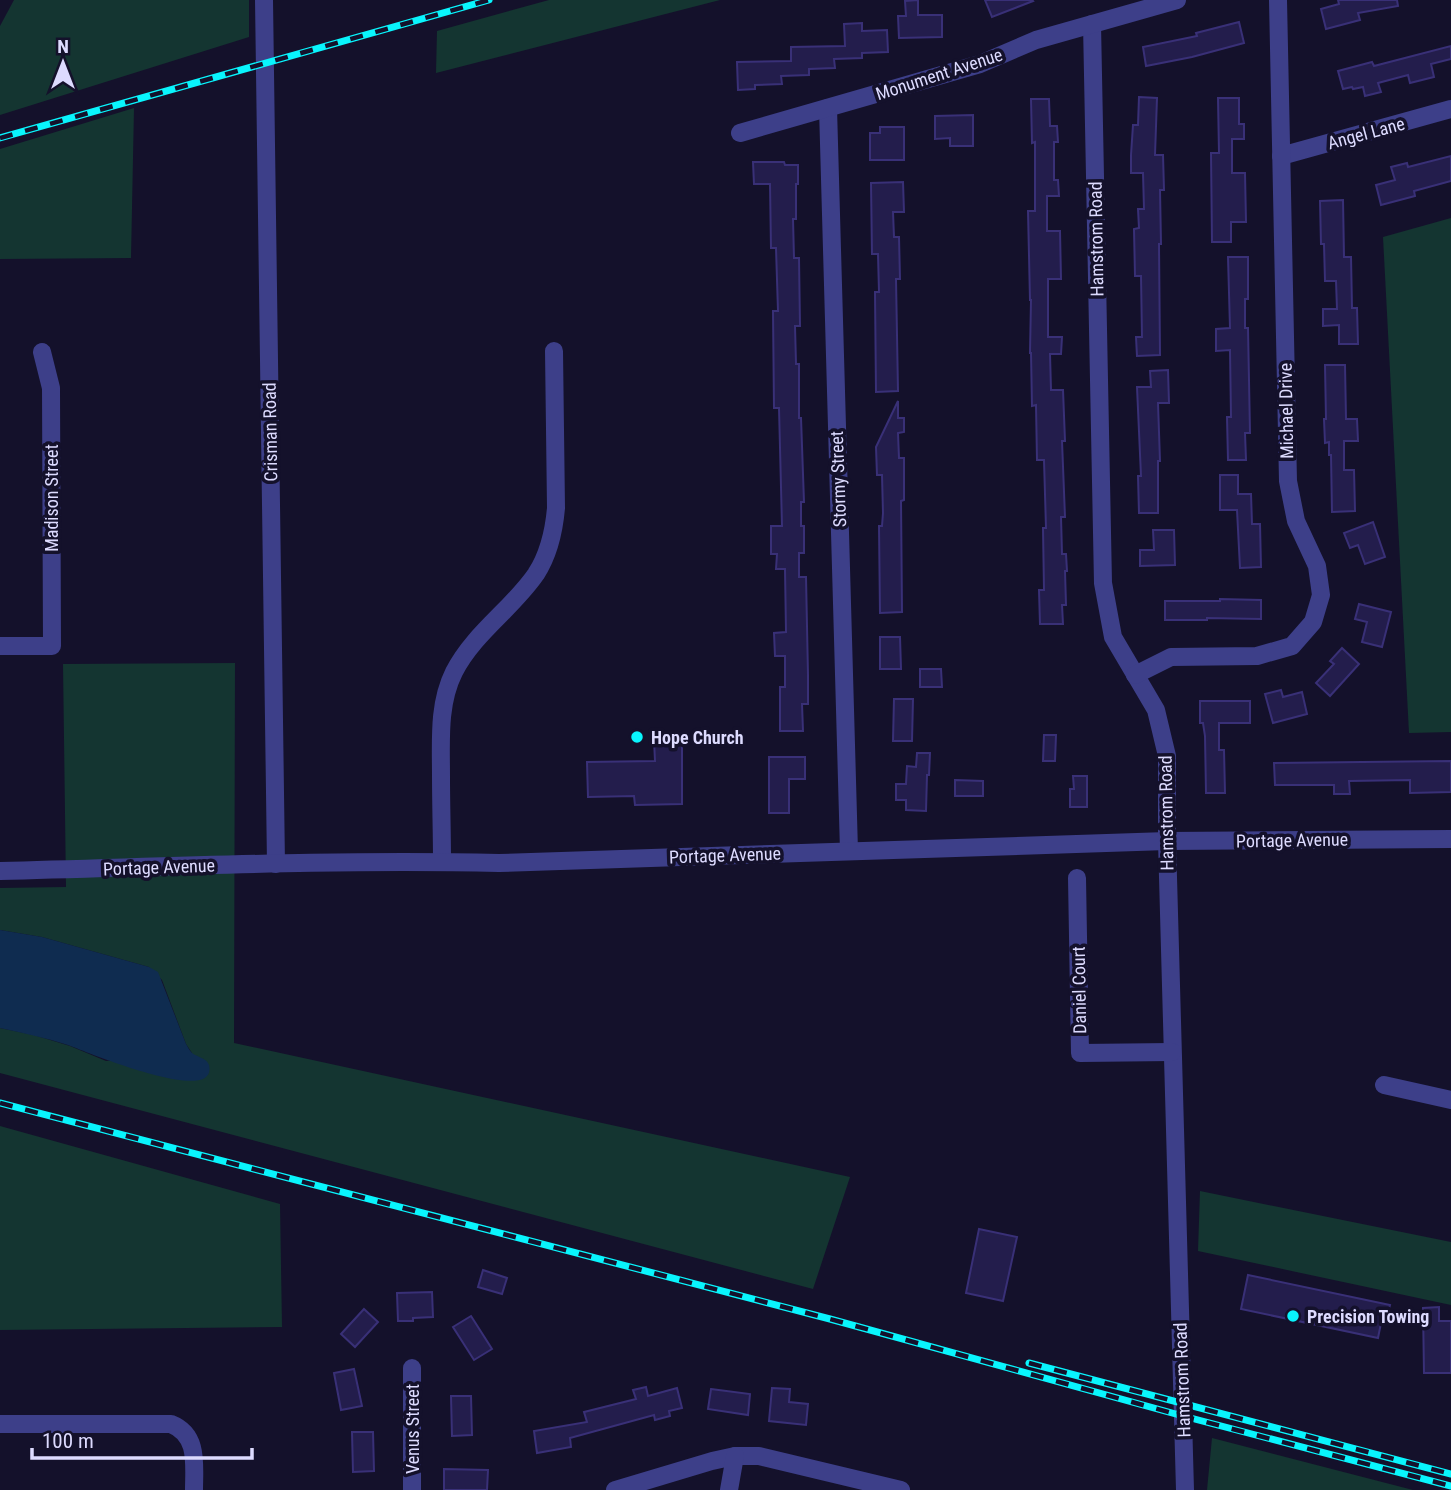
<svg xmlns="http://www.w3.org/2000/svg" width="1451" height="1490" font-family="'Roboto Condensed',sans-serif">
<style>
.green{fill:#143531}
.water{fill:#0f2c50}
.building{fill:#231d4c;stroke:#393077;stroke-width:2}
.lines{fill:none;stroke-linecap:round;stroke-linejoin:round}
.minor{stroke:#3d3f89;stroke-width:18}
.rail-casing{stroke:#09f5fd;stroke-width:7}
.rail{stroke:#14112b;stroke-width:4.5;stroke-dasharray:13;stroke-linecap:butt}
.poi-dot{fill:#09f5fd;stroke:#14112b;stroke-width:2.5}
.labels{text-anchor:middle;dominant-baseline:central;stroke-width:7;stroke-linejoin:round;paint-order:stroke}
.street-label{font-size:18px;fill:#dddbff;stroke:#14112b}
.poi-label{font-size:18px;font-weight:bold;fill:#dddbff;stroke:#14112b;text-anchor:start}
</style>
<rect width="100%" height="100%" fill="#14112b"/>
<g class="green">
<polygon points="14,0 249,0 249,37 0,115 0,26"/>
<polygon points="549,0 720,0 436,73 437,31"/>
<polygon points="134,108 131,258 0,259 0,149"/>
<polygon points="1451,218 1451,732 1409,733 1383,237"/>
<polygon points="235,663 234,1043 850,1177 813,1289 0,1073 0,1028 34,1035 70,1046 106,1061 192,1053 186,1044 162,980 149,967 42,937 0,930 0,888 66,887 63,664"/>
<polygon points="0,1126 280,1204 282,1327 0,1330"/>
<polygon points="1200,1191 1451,1242 1451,1305 1198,1251"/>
<polygon points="1212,1438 1413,1490 1207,1490"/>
</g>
<path class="water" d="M0 930 42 937 149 967 158 972 186 1044C188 1047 189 1050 192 1053 197 1057 207 1058 209 1065 219 1108 82 1050 68 1045 46 1038 23 1033 0 1028Z"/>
<g class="building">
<polygon points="918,0 918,15 942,15 942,37 899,38 898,16 906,16 905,1"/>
<polygon points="985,0 1032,0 1033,1 992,17"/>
<polygon points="1338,0 1397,0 1398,6 1358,13 1360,20 1326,29 1321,9 1339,4"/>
<polygon points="1239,22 1244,43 1192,57 1146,66 1143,47 1197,36 1196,33"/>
<polygon points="862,23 862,31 887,30 888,52 862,53 862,58 834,59 835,68 809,69 809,75 781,76 782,84 755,85 755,89 738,90 737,62 791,61 791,47 845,46 844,24"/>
<polygon points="1451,46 1451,59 1431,64 1434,77 1410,83 1408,75 1378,83 1381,92 1365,96 1363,87 1353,89 1352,87 1343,89 1338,71 1372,62 1374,66"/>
<polygon points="1139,97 1157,98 1155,155 1163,155 1164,190 1160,190 1161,244 1159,244 1160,355 1137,356 1136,337 1142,337 1141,276 1135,276 1134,229 1139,228 1138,209 1144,209 1143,173 1131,173 1131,155 1133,125 1138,125"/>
<polygon points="1218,98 1239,98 1239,124 1244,124 1244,139 1232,139 1232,173 1245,173 1246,222 1231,222 1231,242 1212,242 1211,153 1219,153"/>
<polygon points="1031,99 1049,99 1050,126 1057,126 1058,142 1054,142 1054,180 1058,180 1059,196 1047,196 1047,231 1060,231 1061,279 1048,279 1048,337 1062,337 1061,354 1050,354 1051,390 1063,390 1065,441 1062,441 1065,517 1061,517 1062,554 1066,554 1067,571 1065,571 1066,605 1062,605 1063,624 1040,624 1039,590 1044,590 1043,528 1046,528 1044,460 1037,460 1036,405 1032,406 1031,353 1030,353 1031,300 1030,300 1028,211 1035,211 1035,142 1032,143"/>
<polygon points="973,115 973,146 950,146 950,138 935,139 935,116"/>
<polygon points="880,127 904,127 904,160 870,160 870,133 880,133"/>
<polygon points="1451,156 1451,181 1414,191 1415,196 1381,205 1376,185 1395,180 1391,167 1407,163 1408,167"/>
<polygon points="753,162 784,162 785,165 798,165 798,184 796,184 796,219 793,219 794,258 799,258 800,326 795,326 796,364 799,364 799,418 801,418 804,502 801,502 801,526 804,526 804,553 799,553 799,577 806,577 808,675 808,704 802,704 803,731 780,731 780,687 785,687 785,656 775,656 774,633 786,632 785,569 776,569 777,554 771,554 771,526 782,526 779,408 774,408 773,311 778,311 776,248 771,248 770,184 754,184"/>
<polygon points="903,182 904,212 893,212 894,237 899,237 900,279 896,279 898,391 876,392 875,292 879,292 878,254 872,254 871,183"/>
<polygon points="1343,200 1344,257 1351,257 1352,308 1357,308 1358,344 1339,344 1339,325 1323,326 1323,309 1337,309 1336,281 1325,281 1324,244 1321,244 1320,201"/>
<polygon points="1228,257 1248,257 1248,299 1245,299 1245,328 1248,328 1250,433 1245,433 1246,460 1228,460 1227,417 1231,417 1230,350 1216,351 1216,329 1230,328"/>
<polygon points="1325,365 1345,365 1346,419 1357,419 1358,441 1344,441 1344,470 1354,470 1355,511 1332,512 1331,455 1329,455 1329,442 1325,443 1324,419 1326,419"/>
<polygon points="1168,370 1169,403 1158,403 1160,461 1158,461 1158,513 1139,513 1138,476 1141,476 1137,387 1151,387 1150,371"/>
<polygon points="898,401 898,418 904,418 904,432 898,433 899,458 904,458 904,500 901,501 902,612 880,613 879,526 882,526 883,513 882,475 877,475 876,447"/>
<polygon points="1220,475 1238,475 1238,494 1251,494 1252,524 1260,524 1261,567 1240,568 1237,510 1220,510"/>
<polygon points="1373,522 1385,557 1365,564 1358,545 1350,548 1344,533"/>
<polygon points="1153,530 1174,530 1175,565 1140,566 1140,550 1154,550"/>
<polygon points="1220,599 1261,600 1261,619 1207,618 1207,620 1165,620 1165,601 1220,601"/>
<polygon points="1359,604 1391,612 1382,647 1362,642 1367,622 1355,619"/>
<polygon points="880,637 900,637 901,669 880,669"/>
<polygon points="1342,648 1359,664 1330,696 1316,683 1334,664 1330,661"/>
<polygon points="920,669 941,669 942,687 920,687"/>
<polygon points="1281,690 1283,697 1302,692 1307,714 1273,723 1265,694"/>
<polygon points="894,699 913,699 912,741 893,741"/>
<polygon points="1200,701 1250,701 1250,723 1219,723 1219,750 1224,750 1225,793 1206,793 1205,736 1203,723 1200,723"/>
<polygon points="1044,735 1056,735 1055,761 1043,761"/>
<polygon points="682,739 682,804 635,805 634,796 588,797 587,762 655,761 654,740"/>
<polygon points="917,753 930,753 929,775 927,775 926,811 906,810 906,800 896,800 896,784 906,784 907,766 916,767"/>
<polygon points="769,757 805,757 805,779 789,779 789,813 769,813"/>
<polygon points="1451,761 1451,792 1410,793 1410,780 1349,781 1350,794 1334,794 1334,785 1275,785 1274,763"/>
<polygon points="1073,776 1087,776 1087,807 1070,807 1070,789 1074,789"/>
<polygon points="955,780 983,781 983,796 955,796"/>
<polygon points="979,1229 1017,1237 1003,1301 966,1293"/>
<polygon points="483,1270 507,1278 502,1294 478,1287"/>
<polygon points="1248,1275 1390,1305 1385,1324 1381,1323 1378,1338 1241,1309"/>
<polygon points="432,1292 433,1317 413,1318 413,1321 398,1321 397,1293"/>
<polygon points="1439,1307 1439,1321 1451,1321 1451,1373 1424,1373 1423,1308"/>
<polygon points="364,1309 378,1322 355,1347 341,1334"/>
<polygon points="471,1316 492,1349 474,1360 453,1327"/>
<polygon points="354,1369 362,1406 341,1410 334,1373"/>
<polygon points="646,1387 648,1396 677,1388 682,1408 669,1411 670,1416 655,1420 654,1415 570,1438 571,1447 537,1453 534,1431 587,1422 584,1412 636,1399 633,1390"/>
<polygon points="772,1388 790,1389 789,1402 808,1404 806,1425 769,1421"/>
<polygon points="711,1389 750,1394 748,1415 708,1409"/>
<polygon points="451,1396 471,1396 472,1435 452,1436"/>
<polygon points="352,1432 373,1432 374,1471 353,1472"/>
<polygon points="444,1469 488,1470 487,1490 444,1490"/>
</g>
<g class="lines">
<g class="minor">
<polyline points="264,0 276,864"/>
<polyline points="1092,24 1103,583 1113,637 1156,710 1167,756 1167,841 1185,1490"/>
<polyline points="828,108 849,851"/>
<polyline points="740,133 980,64 1036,40 1177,0"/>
<polyline points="1281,156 1451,109"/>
<polyline points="0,646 52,646 51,388 42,352"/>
<polyline points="1135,675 1171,657 1257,656 1292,646 1313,622 1321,595 1317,566 1296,521 1288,481 1278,0"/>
<path d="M442 862C442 833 441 805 441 776 441 741 438 704 454 672 474 633 512 609 536 574 549 554 554 531 556 508L554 351"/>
<path d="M0 871C166 867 332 859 499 863L1167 841 1451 839"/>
<polyline points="1077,878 1080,1053 1172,1052"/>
<polyline points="1384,1085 1451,1100"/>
<polyline points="412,1368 412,1490"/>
<path d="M0 1424H171C199 1435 194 1465 194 1490"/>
<polyline points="615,1490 712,1461 735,1456 759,1456 901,1490"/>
<polyline points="729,1490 735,1456"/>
</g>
<g class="rail-casing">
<g id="rail">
<polyline points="0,138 489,0"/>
<polyline points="0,1103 830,1319 1183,1416 1451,1486"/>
<polyline points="1029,1363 1451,1474"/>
</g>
</g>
<use href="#rail" class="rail"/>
</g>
<g class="poi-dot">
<circle cx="637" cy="737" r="7"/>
<circle cx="1293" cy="1316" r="7"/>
</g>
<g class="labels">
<g class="street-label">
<text transform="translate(939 74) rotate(-18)">Monument Avenue</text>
<text transform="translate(1366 133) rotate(-15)">Angel Lane</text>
<text transform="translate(1096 239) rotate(-91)">Hamstrom Road</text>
<text transform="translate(1286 411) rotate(-91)">Michael Drive</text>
<text transform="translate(270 432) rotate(-91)">Crisman Road</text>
<text transform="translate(838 479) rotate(-92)">Stormy Street</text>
<text transform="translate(51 498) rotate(-90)">Madison Street</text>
<text transform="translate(1166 813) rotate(-91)">Hamstrom Road</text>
<text transform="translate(1292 840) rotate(-1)">Portage Avenue</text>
<text transform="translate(725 855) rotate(-2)">Portage Avenue</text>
<text transform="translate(159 867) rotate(-2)">Portage Avenue</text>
<text transform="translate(1079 990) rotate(-91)">Daniel Court</text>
<text transform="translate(1182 1380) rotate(-92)">Hamstrom Road</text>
<text transform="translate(412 1429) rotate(-90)">Venus Street</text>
</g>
<g class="poi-label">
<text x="651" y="737">Hope Church</text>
<text x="1307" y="1316">Precision Towing</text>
</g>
</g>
<g transform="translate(63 63)" stroke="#14112b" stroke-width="5" paint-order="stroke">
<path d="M0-5L12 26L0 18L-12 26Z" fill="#dddbff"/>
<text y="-10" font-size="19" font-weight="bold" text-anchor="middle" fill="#dddbff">N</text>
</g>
<path d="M32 1448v10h220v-10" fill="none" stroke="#dddbff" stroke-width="3.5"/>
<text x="42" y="1448" font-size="21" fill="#dddbff" stroke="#14112b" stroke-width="5" paint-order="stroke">100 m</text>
</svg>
